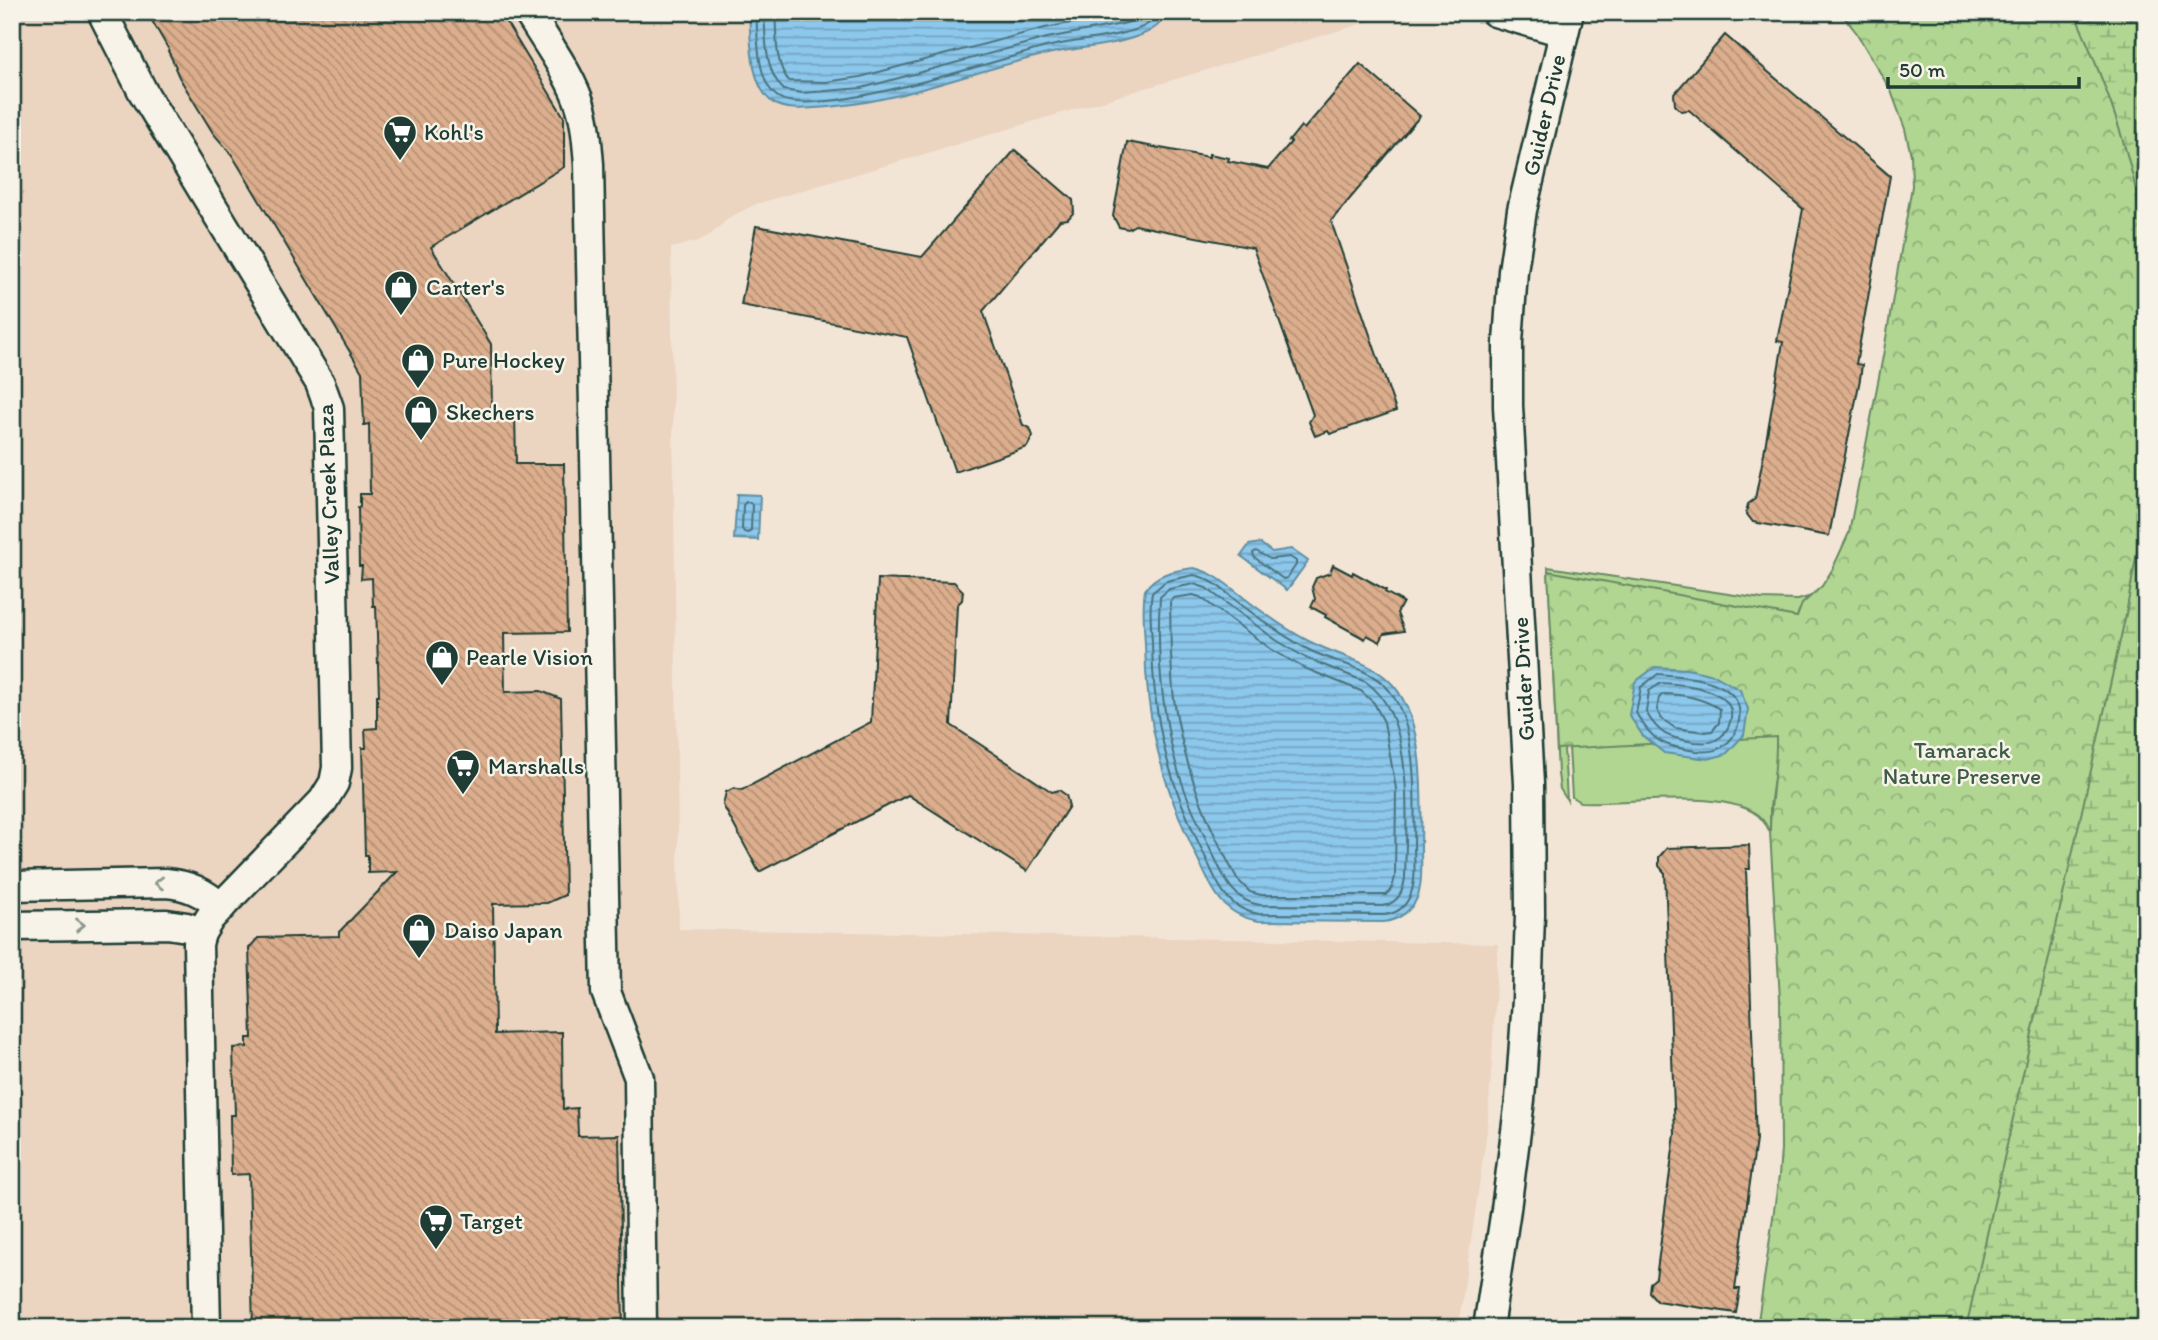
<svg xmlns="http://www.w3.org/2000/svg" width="2158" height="1340" font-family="Itim,sans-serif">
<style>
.built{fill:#ebd4c0}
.grass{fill:#b0d692;stroke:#688a63;stroke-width:2}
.forest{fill:url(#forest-crowns);stroke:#688a63;stroke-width:2}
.wetland{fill:url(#wetland-marsh);stroke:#688a63;stroke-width:2}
.water{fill:url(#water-rules);stroke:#6090a2;stroke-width:2}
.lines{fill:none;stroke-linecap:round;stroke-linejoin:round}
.shore{stroke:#4b747e;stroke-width:2}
.building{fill:url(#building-back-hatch);stroke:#1f3d34;stroke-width:2}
.minor-casing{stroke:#1f3d34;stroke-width:33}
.minor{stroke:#f7f3e8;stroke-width:28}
.oneway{stroke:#8b988e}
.labels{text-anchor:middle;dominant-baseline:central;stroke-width:5;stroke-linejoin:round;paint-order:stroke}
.street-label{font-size:23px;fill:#1f3d34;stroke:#f7f3e8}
.poi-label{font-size:23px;fill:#1f3d34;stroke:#f7f3e8;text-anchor:start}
.park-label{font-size:23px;fill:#3c5c47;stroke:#f7f3e8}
</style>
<defs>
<pattern id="forest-crowns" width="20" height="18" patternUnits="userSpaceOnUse" patternTransform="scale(1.75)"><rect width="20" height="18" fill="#b0d692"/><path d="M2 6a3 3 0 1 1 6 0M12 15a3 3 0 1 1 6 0" fill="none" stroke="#8faf78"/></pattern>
<pattern id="wetland-marsh" width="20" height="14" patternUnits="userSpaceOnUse" patternTransform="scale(1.75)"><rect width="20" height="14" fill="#b0d692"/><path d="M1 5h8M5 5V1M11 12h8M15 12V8" fill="none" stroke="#8faf78"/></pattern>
<pattern id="water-rules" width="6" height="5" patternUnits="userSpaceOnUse" patternTransform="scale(1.75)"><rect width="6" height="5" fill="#8cc7ec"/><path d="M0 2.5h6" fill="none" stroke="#72a3c0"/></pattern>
<pattern id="building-back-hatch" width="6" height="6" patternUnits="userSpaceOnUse" patternTransform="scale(1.75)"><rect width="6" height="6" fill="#dcae8d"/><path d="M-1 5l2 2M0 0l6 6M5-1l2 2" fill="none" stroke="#b28f74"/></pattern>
</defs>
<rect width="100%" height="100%" fill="#f2e5d6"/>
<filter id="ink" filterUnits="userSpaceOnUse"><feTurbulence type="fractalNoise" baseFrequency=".0143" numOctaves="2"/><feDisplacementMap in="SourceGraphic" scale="14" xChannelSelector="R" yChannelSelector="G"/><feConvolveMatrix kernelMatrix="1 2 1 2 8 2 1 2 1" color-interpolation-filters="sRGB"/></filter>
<g filter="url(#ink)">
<polygon class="built" points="12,12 1382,12 1391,15 756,204 730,217 710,235 698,241 671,248 679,929 1498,944 1492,1060 1487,1131 1458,1328 12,1328"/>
<path class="grass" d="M1548 567 1762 599 1798 600 1808 597 1799 611 1795 623 1770 807V832C1766 824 1761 816 1753 812 1714 790 1625 804 1580 802L1572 797 1569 748H1564L1567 800 1560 789 1558 774Z"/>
<path class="forest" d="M1840 12H2146V1328H1757L1779 1176 1781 1149 1780 999 1770 832C1770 800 1777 769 1776 737L1557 749 1548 571 1797 617 1802 604 1822 586 1832 570 1849 533 1883 356 1912 186 1911 155 1905 129 1891 91 1856 32Z"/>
<g class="wetland">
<path d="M2074 12H2146V256C2139 172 2108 89 2074 12Z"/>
<polygon points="2146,485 2146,1328 1966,1328 2126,614 2138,546"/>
</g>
<g class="water">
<path d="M749 12H1169C1162 23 1153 31 1141 35 1113 46 1081 47 1052 53 973 70 896 105 814 108 803 109 788 110 777 105 749 91 751 39 749 12Z"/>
<polygon points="737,494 760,495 758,540 734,539"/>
<polygon points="1260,543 1272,552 1291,549 1308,561 1287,590 1241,556 1249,545"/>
<path d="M1194 568C1216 573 1231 588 1248 601 1269 617 1291 633 1315 644 1341 657 1374 662 1394 686 1425 723 1422 799 1421 845 1421 862 1423 882 1417 898 1411 911 1399 920 1384 922L1259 921C1220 915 1211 886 1196 855 1162 785 1146 722 1145 644 1144 626 1142 608 1145 590 1157 572 1175 571 1194 568Z"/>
<polygon points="1655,667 1687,669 1714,675 1740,690 1748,709 1744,735 1726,754 1708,759 1664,753 1643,736 1629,715 1635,682"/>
</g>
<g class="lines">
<g class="shore">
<path d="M756 12C758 36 756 82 778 97 813 121 1000 59 1046 47 1076 40 1106 39 1135 30 1145 27 1154 21 1161 12"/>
<path d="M764 12C766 38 764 71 784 90L802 93 862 88 1047 38 1122 24 1134 21 1149 12"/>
<path d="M775 12C777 35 774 63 789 81L826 82 860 77 1045 28 1127 12"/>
<polygon points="746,502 750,502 752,505 751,530 748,533 744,532 742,529 743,505"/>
<polygon points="1256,551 1270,559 1290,557 1296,561 1296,565 1287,578 1283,579 1254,557 1253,553"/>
<path d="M1194 575C1214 579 1227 594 1243 606 1264 622 1286 638 1309 650 1335 663 1370 667 1389 690 1418 727 1415 801 1414 845 1414 862 1417 882 1409 898 1404 908 1395 914 1384 915L1259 914C1225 909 1217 882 1204 854 1168 781 1153 722 1152 641 1151 626 1149 608 1152 593L1166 581Z"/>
<path d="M1194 584 1206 588 1276 640 1306 658 1366 682C1416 716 1406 824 1405 878 1403 892 1398 903 1383 906L1260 905C1232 901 1223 875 1212 852 1202 831 1192 810 1184 788 1163 733 1156 656 1160 597L1169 589Z"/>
<path d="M1193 595 1200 597 1271 649 1302 667 1361 691 1374 703 1384 722 1396 789 1395 877 1392 888 1386 895H1261L1250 892 1238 880C1206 824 1183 763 1174 699 1170 667 1171 634 1170 602L1173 598Z"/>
<path d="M1658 674C1687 676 1746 679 1739 721 1737 732 1732 741 1722 747 1714 752 1705 752 1696 751 1664 746 1653 743 1636 713L1641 687Z"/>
<path d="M1661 683C1682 684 1736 688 1731 719 1729 727 1724 736 1716 740 1709 744 1702 742 1694 742 1669 738 1659 735 1646 712L1649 691Z"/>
<path d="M1663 694C1684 694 1702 698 1720 709L1719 723 1712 731 1706 732 1675 728 1662 719 1657 710 1659 698Z"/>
</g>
</g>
<g class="building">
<polygon points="147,12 500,12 564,117 564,167 431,247 491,344 492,413 515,413 516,464 564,464 567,632 504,633 505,692 541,691 561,699 565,895 547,903 493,904 495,1034 562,1032 563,1109 577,1108 578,1136 619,1135 623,1328 253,1328 249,1174 231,1175 230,1115 235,1115 233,1048 247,1047 247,1038 252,1038 249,948 258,938 339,936 339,932 397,872 368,873 368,855 365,855 362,748 366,748 365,729 377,728 377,695 379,695 376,606 373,606 372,578 361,579 362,566 359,566 358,507 360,506 360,494 370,494 369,424 364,425 362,372 232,155 213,133 179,77 175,68 176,67 168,51 169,50"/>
<polygon points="1725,35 1890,176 1856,364 1862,365 1860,379 1829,536 1753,522 1746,513 1748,504 1755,499 1764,453 1783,342 1777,341 1803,209 1689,110 1681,111 1675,105 1674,94"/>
<polygon points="1360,64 1420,116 1331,221 1396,411 1330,434 1328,431 1315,436 1309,422 1313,415 1253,248 1135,225 1128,229 1119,227 1113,216 1127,142 1209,157 1209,154 1229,158 1228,161 1268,169 1291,142 1289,141 1301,126 1304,129"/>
<polygon points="1015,150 1073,200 1074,212 1068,219 1060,220 983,311 1023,425 1030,428 1033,436 1027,447 955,472 907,337 741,305 756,226 922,257"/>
<polygon points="1333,565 1352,575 1353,572 1386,590 1385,592 1403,602 1397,613 1404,631 1384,634 1380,642 1367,635 1365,639 1325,617 1326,615 1311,607 1315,599 1312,587 1316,578 1330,573"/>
<polygon points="878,579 954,582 963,591 962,600 957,605 951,725 1052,792 1059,790 1066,795 1069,806 1027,871 908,795 759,872 723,805 726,792 734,788 742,790 871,722"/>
<polygon points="1749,845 1750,869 1746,869 1756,1140 1735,1289 1740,1289 1736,1313 1657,1301 1649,1292 1650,1283 1656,1278 1675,1134 1665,873 1659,866 1659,857 1667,848"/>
</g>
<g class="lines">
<g class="minor-casing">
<g id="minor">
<polyline points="102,12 143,92 320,383 329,408 337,768 334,783 323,801 210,918 201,933 198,944 206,1328"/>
<path d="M528 12C545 40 566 68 578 99 586 119 587 142 589 164L606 992 639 1078 642 1328"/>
<polyline points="1495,12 1563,32"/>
<path d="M12 886 166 883C189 885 203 892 221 907"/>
<polyline points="12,926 167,924 187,927 201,933"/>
<polyline points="1488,1328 1506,1209 1520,1100 1527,1000 1530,915 1529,784 1508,406 1508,342 1513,271 1522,210 1569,12"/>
</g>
</g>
<use href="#minor" class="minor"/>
</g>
<defs><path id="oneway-chevron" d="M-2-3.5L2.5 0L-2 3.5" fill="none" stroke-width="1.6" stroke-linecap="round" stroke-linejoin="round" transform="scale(1.75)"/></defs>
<g class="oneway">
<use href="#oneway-chevron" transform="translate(159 883) rotate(-179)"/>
<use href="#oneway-chevron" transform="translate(80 925) rotate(-1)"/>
</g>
</g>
<defs>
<g id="supermarket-pin" transform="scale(1.75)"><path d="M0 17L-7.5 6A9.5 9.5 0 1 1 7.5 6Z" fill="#1f3d34" stroke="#f7f3e8"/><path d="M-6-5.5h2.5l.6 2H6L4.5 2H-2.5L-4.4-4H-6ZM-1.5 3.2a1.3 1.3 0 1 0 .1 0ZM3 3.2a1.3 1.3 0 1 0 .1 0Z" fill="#fff"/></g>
<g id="shop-pin" transform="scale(1.75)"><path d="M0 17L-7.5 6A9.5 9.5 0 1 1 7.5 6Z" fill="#1f3d34" stroke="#f7f3e8"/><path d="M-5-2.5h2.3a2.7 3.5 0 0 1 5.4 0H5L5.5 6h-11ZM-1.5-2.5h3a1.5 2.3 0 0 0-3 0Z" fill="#fff"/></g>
</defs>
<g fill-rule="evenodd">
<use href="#supermarket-pin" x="400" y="132"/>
<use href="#shop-pin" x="401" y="287"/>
<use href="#shop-pin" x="418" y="360"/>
<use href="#shop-pin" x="421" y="412"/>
<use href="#shop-pin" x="442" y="657"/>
<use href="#supermarket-pin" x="463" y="766"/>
<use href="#shop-pin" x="419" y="930"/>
<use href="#supermarket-pin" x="436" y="1221"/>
</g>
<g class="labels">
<g class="street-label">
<text transform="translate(1544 115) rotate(-77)">Guider Drive</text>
<text transform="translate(328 494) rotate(-92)">Valley Creek Plaza</text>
<text transform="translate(1523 679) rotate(-93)">Guider Drive</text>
</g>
<g class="poi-label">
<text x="424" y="132">Kohl's</text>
<text x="426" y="287">Carter's</text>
<text x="442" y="360">Pure Hockey</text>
<text x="446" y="412">Skechers</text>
<text x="466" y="657">Pearle Vision</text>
<text x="488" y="766">Marshalls</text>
<text x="444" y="930">Daiso Japan</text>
<text x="460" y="1221">Target</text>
</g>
<g class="park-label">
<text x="1962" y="750">Tamarack<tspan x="1962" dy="26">Nature Preserve</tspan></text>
</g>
</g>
<rect width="2158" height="1340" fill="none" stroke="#f7f3e8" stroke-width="42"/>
<rect x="21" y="21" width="2116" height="1298" fill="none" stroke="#1f3d34" stroke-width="2.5" filter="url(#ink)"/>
<path d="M1888 77v10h191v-10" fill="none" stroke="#1f3d34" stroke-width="3.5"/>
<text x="1899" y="77" font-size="21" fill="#1f3d34" stroke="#f7f3e8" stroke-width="5" paint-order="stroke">50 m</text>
</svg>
